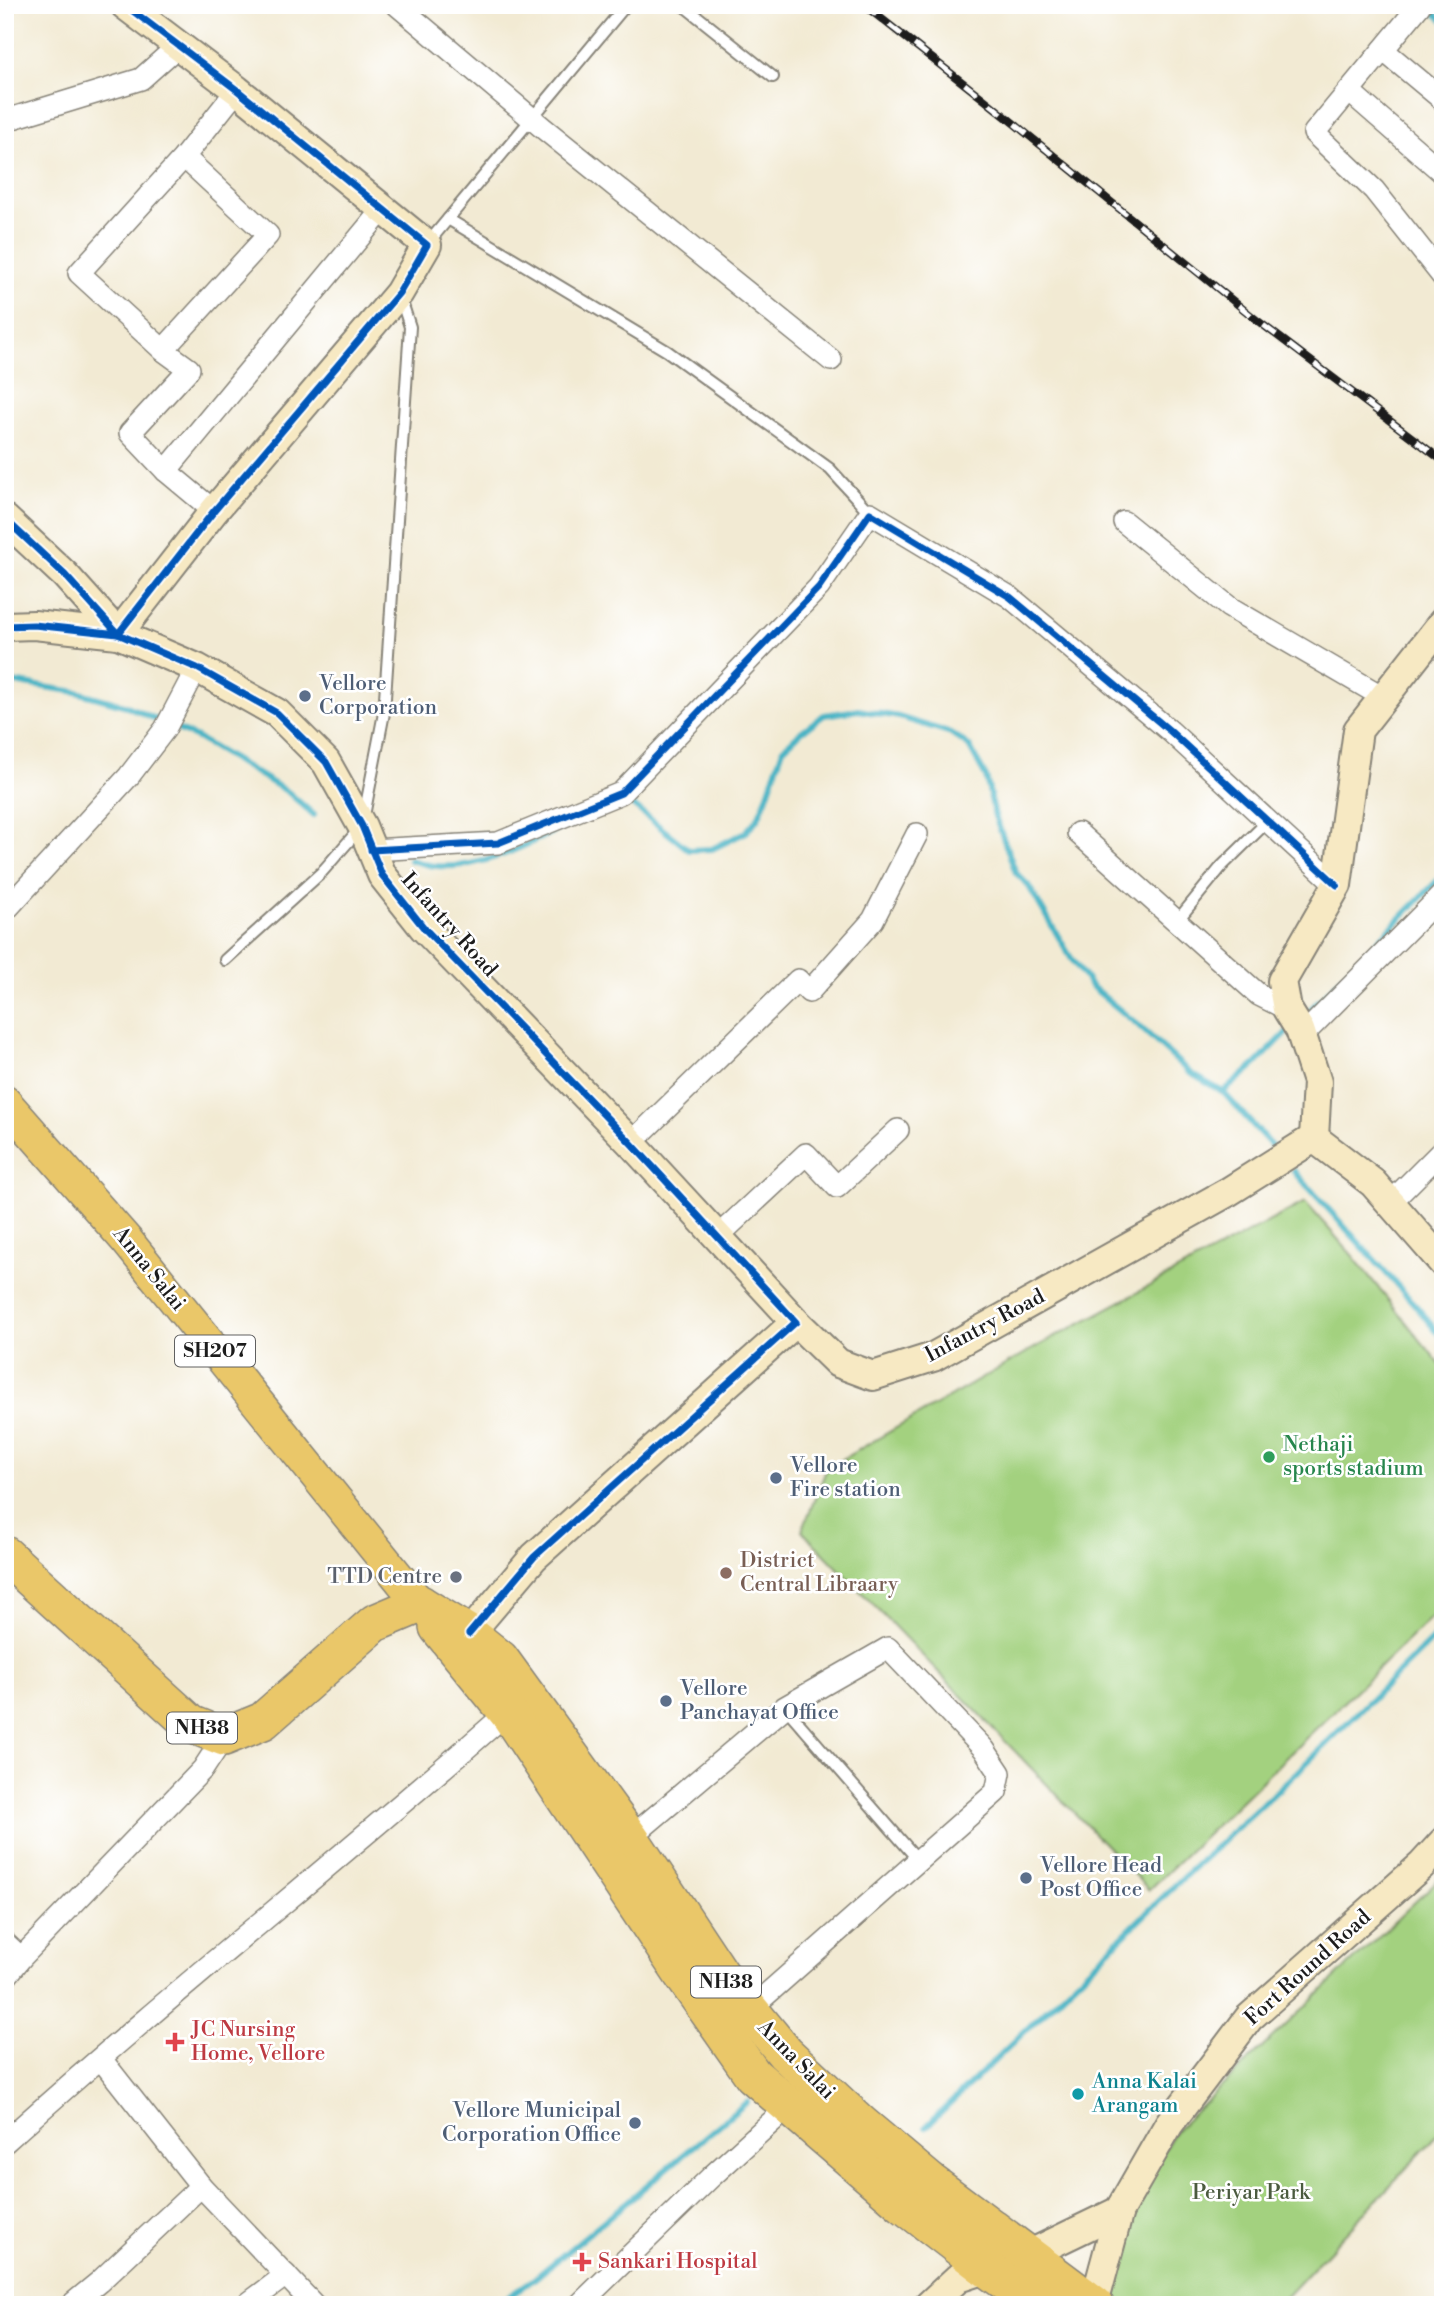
<svg xmlns="http://www.w3.org/2000/svg" width="1448" height="2310" font-family="'Libre Bodoni',serif">
<style>
.green{fill:#a3d17f;stroke:#60764e;stroke-width:2}
.lines{fill:none;stroke-linecap:round;stroke-linejoin:round}
.stream{stroke:#48b4c5;stroke-width:6}
.lane-casing{stroke:#878378;stroke-width:14}
.street-casing{stroke:#878378;stroke-width:24}
.secondary-casing{stroke:#878378;stroke-width:32}
.primary-casing{stroke:#878378;stroke-width:35}
.highway-casing{stroke:#878378;stroke-width:40}
.lane{stroke:#fff;stroke-width:10}
.street{stroke:#fff;stroke-width:21}
.secondary{stroke:#f7e9c3;stroke-width:28}
.primary{stroke:#eac769;stroke-width:32}
.highway{stroke:#eac769;stroke-width:37}
.rail-casing{stroke:#1c1c1c;stroke-width:8}
.rail{stroke:#fff;stroke-width:5;stroke-dasharray:16;stroke-linecap:butt}
.cycleway-casing{stroke:#fff;stroke-width:11}
.cycleway{stroke:#0057b8;stroke-width:7}
.service-dot{fill:#5c6f8a;stroke:#fff;stroke-width:2.5}
.leisure-dot{fill:#2e9e5b;stroke:#fff;stroke-width:2.5}
.education-dot{fill:#8d6e63;stroke:#fff;stroke-width:2.5}
.worship-dot{fill:#6b7280;stroke:#fff;stroke-width:2.5}
.health-dot{fill:#e0444e;stroke:#fff;stroke-width:2.5}
.culture-dot{fill:#0f9aa8;stroke:#fff;stroke-width:2.5}
.labels{text-anchor:middle;dominant-baseline:central;stroke-width:5;stroke-linejoin:round;paint-order:stroke}
.shield{fill:#fff;stroke:#606060;stroke-width:2}
.shield-label{font-size:19px;font-weight:bold;fill:#1c1c1c}
.service-label{font-size:21px;fill:#4e5e75;stroke:#fff;text-anchor:start}
.street-label{font-size:21px;fill:#1c1c1c;stroke:#fff}
.leisure-label{font-size:21px;fill:#27864d;stroke:#fff;text-anchor:start}
.education-label{font-size:21px;fill:#785e54;stroke:#fff;text-anchor:start}
.worship-label{font-size:21px;fill:#5b616d;stroke:#fff;text-anchor:end}
.health-label{font-size:21px;fill:#be3a42;stroke:#fff;text-anchor:start}
.culture-label{font-size:21px;fill:#0d838f;stroke:#fff;text-anchor:start}
.park-label{font-size:21px;fill:#4b5b3f;stroke:#fff}
</style>
<rect width="100%" height="100%" fill="#fff"/>
<filter id="ink" filterUnits="userSpaceOnUse"><feTurbulence type="fractalNoise" baseFrequency=".0143" numOctaves="2"/><feDisplacementMap in="SourceGraphic" scale="14" xChannelSelector="R" yChannelSelector="G"/><feConvolveMatrix kernelMatrix="1 2 1 2 8 2 1 2 1" color-interpolation-filters="sRGB"/></filter>
<filter id="wash" filterUnits="userSpaceOnUse"><feTurbulence type="fractalNoise" baseFrequency=".00686" numOctaves="4" result="noise"/><feDisplacementMap in="SourceGraphic" scale="28" xChannelSelector="R" yChannelSelector="G"/><feGaussianBlur stdDeviation="1.57" result="paint"/><feColorMatrix in="noise" values="0 0 0 0 0 0 0 0 0 0 0 0 0 0 0 0 0 1.4 0 .05"/><feComposite in="paint" operator="in"/></filter>
<g filter="url(#wash)">
<rect width="100%" height="100%" fill="#f2ead3"/>
<g class="green">
<polygon points="1305,1202 1352,1255 1443,1368 1443,1606 1149,1890 802,1531 827,1468 1036,1347"/>
<polygon points="1443,1875 1443,2129 1278,2305 1106,2305 1126,2211 1176,2130"/>
</g>
<g class="lines">
<g class="stream">
<polyline points="1426,5 1443,20"/>
<polyline points="5,681 77,692 127,706 197,738 288,792 314,815"/>
<polyline points="622,800 625,799 689,850 712,849 746,832 758,818 766,799 783,749 801,732 824,715 858,710 899,717 951,733 969,746 986,777 995,816 1016,873 1028,885 1071,958 1091,986 1138,1025 1190,1073 1223,1092 1255,1065 1291,1028"/>
<path d="M410 860C419 862 428 866 437 866 480 869 521 848 558 829"/>
<polyline points="1302,1018 1443,875"/>
<polyline points="1223,1092 1271,1145"/>
<polyline points="1294,1171 1416,1306 1443,1339"/>
<polyline points="926,2127 1191,1870 1291,1778 1443,1629"/>
<polyline points="497,2305 534,2279 747,2102"/>
</g>
</g>
</g>
<g filter="url(#ink)">
<g class="lines">
<g class="lane-casing">
<g id="lane">
<polyline points="683,5 773,77"/>
<polyline points="448,219 667,351 830,469 870,513"/>
<polyline points="428,243 626,5"/>
<polyline points="1177,921 1222,866 1268,821"/>
<polyline points="225,960 321,873 362,826 384,713 410,327 400,296"/>
<polyline points="785,1707 919,1861"/>
</g>
</g>
<g class="street-casing">
<g id="street">
<polyline points="397,5 543,128 831,360"/>
<polyline points="1420,5 1314,133 1374,190 1443,277"/>
<polyline points="1383,50 1443,100"/>
<polyline points="1349,91 1443,173"/>
<polyline points="5,123 13,118 141,79 178,46"/>
<polyline points="163,350 268,235 184,157"/>
<polyline points="166,471 383,209"/>
<polyline points="214,511 166,471 130,433 189,369 163,350 79,273 184,157 237,90"/>
<polyline points="1124,522 1229,607 1383,697"/>
<polyline points="1078,833 1259,995 1287,1009"/>
<polyline points="371,850 498,843 621,793 819,587 870,513 1010,597 1170,731 1337,885"/>
<polyline points="5,911 129,776 165,729 197,668"/>
<polyline points="1302,1036 1443,894"/>
<polyline points="631,1143 798,980 809,992 873,920 917,834"/>
<polyline points="1390,1203 1443,1150"/>
<polyline points="717,1237 806,1154 837,1187 898,1130"/>
<polyline points="630,1838 785,1707 888,1648 984,1749 1000,1773 996,1792 749,2010"/>
<polyline points="5,1943 21,1958 203,1769 224,1737"/>
<polyline points="5,1978 21,1958"/>
<polyline points="101,2059 201,2186 314,2305"/>
<path d="M5 2142C164 1999 332 1866 493 1725L509 1714"/>
<polyline points="71,2305 99,2282 201,2186"/>
<polyline points="246,2305 286,2275"/>
<polyline points="579,2305 712,2176 788,2107"/>
</g>
</g>
<g class="secondary-casing">
<g id="secondary">
<polyline points="5,519 65,575 118,634 214,511 399,293 427,245 237,90 125,5"/>
<polyline points="5,626 34,625 118,634 197,668 277,713 326,762 362,826 382,875 424,928 631,1143 796,1322 838,1363 873,1376 933,1357 1228,1192 1314,1138 1373,1183 1443,1263"/>
<polyline points="1314,1138 1317,1082 1300,1030 1287,1009 1282,981 1337,885 1358,730 1443,622"/>
<polyline points="469,1634 534,1557 796,1322"/>
<polyline points="1094,2304 1119,2211 1169,2124 1249,2018 1422,1865 1443,1842"/>
<polyline points="929,2305 958,2278 1028,2255 1119,2211"/>
</g>
</g>
<g class="primary-casing">
<polyline id="primary" points="5,1102 127,1241 420,1604"/>
</g>
<g class="highway-casing">
<g id="highway">
<polyline points="5,1555 191,1724 224,1737 263,1721 375,1623 420,1604"/>
<polyline points="420,1604 469,1634 500,1659 630,1838 721,1975 785,2053 861,2124 929,2181 1095,2305"/>
<polyline points="438,1627 509,1714 682,1974 753,2075 903,2204 986,2268 1038,2305"/>
</g>
</g>
<use href="#lane" class="lane"/>
<use href="#street" class="street"/>
<use href="#secondary" class="secondary"/>
<use href="#primary" class="primary"/>
<use href="#highway" class="highway"/>
<g class="rail-casing">
<polyline id="rail" points="864,5 990,104 1258,321 1443,461"/>
</g>
<use href="#rail" class="rail"/>
<g class="cycleway-casing">
<g id="cycleway">
<polyline points="5,519 65,575 118,634 214,511 399,293 427,245 237,90 125,5"/>
<polyline points="5,626 34,625 118,634 197,668 277,713 326,762 362,826 382,875 424,928 631,1143 796,1322 534,1557 469,1634"/>
<polyline points="371,850 498,843 621,793 819,587 870,513 1010,597 1170,731 1337,885"/>
</g>
</g>
<use href="#cycleway" class="cycleway"/>
</g>
</g>
<g class="service-dot">
<circle cx="305" cy="696" r="7"/>
<circle cx="776" cy="1478" r="7"/>
<circle cx="666" cy="1701" r="7"/>
<circle cx="1026" cy="1878" r="7"/>
<circle cx="635" cy="2123" r="7"/>
</g>
<circle class="leisure-dot" cx="1269" cy="1457" r="7"/>
<circle class="education-dot" cx="726" cy="1573" r="7"/>
<circle class="worship-dot" cx="456" cy="1577" r="7"/>
<g class="health-dot">
<path d="M171.5 2031.5h7v7h7v7h-7v7h-7v-7h-7v-7h7z"/>
<path d="M578.5 2251.5h7v7h7v7h-7v7h-7v-7h-7v-7h7z"/>
</g>
<circle class="culture-dot" cx="1078" cy="2094" r="7"/>
<g class="labels">
<g class="shield">
<rect x="175" y="1335.5" width="80" height="31" rx="5"/>
<rect x="167" y="1712.5" width="70" height="31" rx="5"/>
<rect x="691" y="1966.5" width="70" height="31" rx="5"/>
</g>
<g class="shield-label">
<text x="215" y="1351">SH207</text>
<text x="202" y="1728">NH38</text>
<text x="726" y="1982">NH38</text>
</g>
<g class="service-label">
<text x="319" y="684">Vellore<tspan x="319" dy="24">Corporation</tspan></text>
<text x="790" y="1466">Vellore<tspan x="790" dy="24">Fire station</tspan></text>
<text x="680" y="1689">Vellore<tspan x="680" dy="24">Panchayat Office</tspan></text>
<text x="1040" y="1866">Vellore Head<tspan x="1040" dy="24">Post Office</tspan></text>
<text x="621" y="2111" text-anchor="end">Vellore Municipal<tspan x="621" dy="24">Corporation Office</tspan></text>
</g>
<g class="street-label">
<text transform="translate(449 925) rotate(48)">Infantry Road</text>
<text transform="translate(149 1269) rotate(51)">Anna Salai</text>
<text transform="translate(985 1326) rotate(-28)">Infantry Road</text>
<text transform="translate(1308 1968) rotate(-42)">Fort Round Road</text>
<text transform="translate(796 2060) rotate(46)">Anna Salai</text>
</g>
<g class="leisure-label">
<text x="1283" y="1445">Nethaji<tspan x="1283" dy="24">sports stadium</tspan></text>
</g>
<g class="education-label">
<text x="740" y="1561">District<tspan x="740" dy="24">Central Libraary</tspan></text>
</g>
<g class="worship-label">
<text x="442" y="1577">TTD Centre</text>
</g>
<g class="health-label">
<text x="191" y="2030">JC Nursing<tspan x="191" dy="24">Home, Vellore</tspan></text>
<text x="598" y="2262">Sankari Hospital</text>
</g>
<g class="culture-label">
<text x="1092" y="2082">Anna Kalai<tspan x="1092" dy="24">Arangam</tspan></text>
</g>
<g class="park-label">
<text x="1251" y="2193">Periyar Park</text>
</g>
</g>
<rect width="1448" height="2310" fill="none" stroke="#fff" stroke-width="28"/>
</svg>
